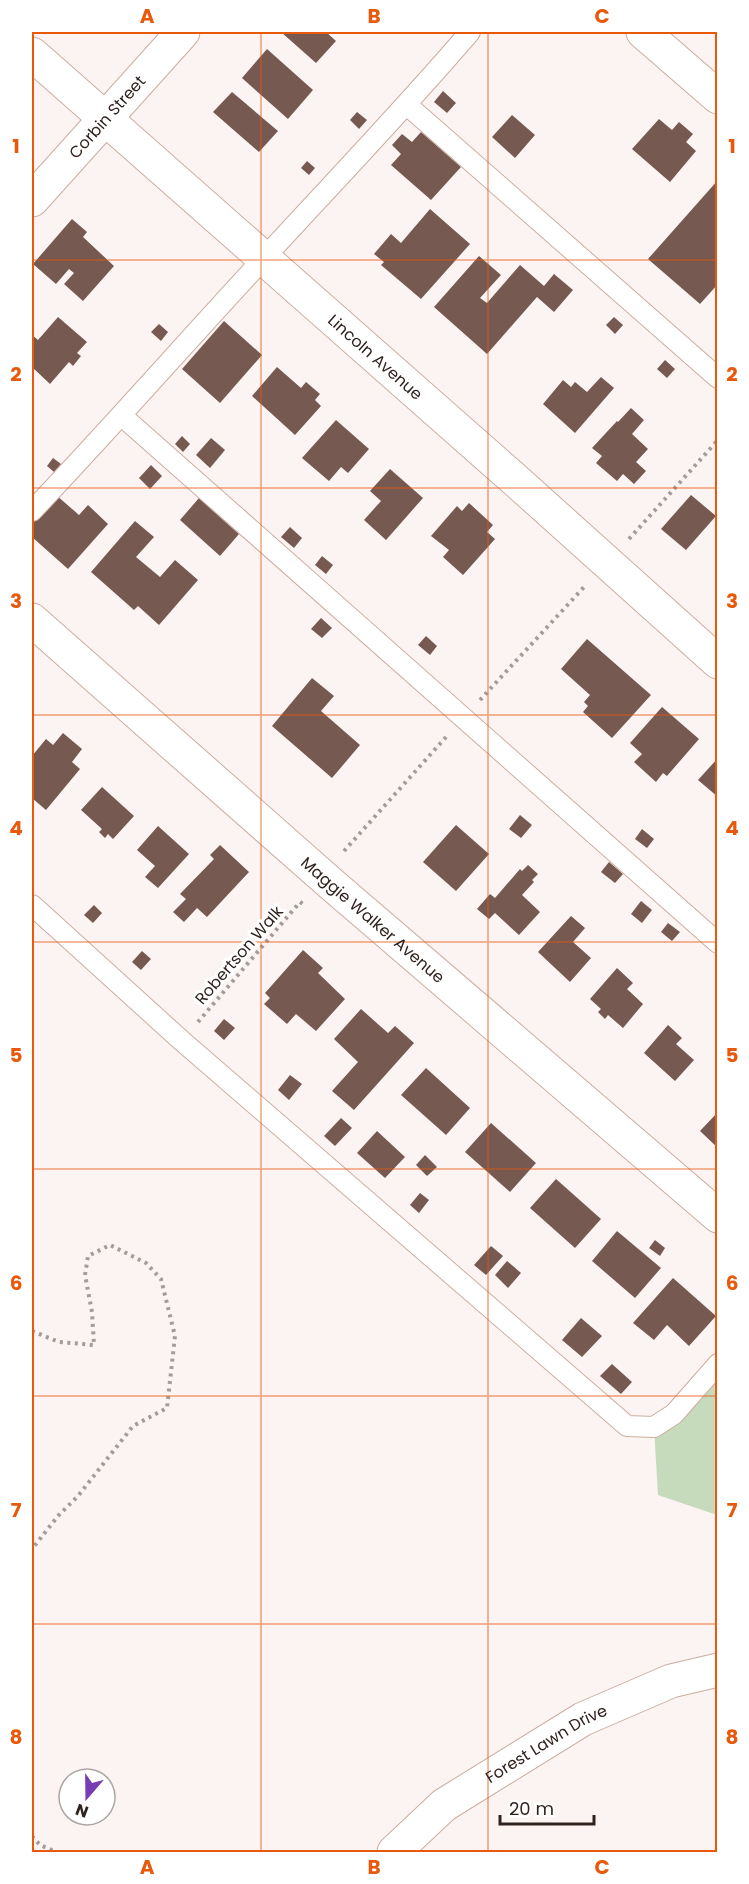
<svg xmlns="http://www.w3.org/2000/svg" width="749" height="1884" font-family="Poppins,sans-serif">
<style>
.green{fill:#c6dabc}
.building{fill:#765950}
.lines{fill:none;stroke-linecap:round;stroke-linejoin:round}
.service-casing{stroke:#cdada0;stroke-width:22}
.minor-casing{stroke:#cdada0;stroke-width:35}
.path{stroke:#a59b98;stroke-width:4;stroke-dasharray:3 4.5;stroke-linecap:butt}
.service{stroke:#fff;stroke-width:20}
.minor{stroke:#fff;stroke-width:33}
.grid{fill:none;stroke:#e8590c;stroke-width:1.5;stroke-opacity:0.55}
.labels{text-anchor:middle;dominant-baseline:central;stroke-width:6;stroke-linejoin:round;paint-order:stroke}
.street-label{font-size:16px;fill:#30231f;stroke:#fff}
.neatline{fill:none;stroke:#e8590c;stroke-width:2}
.grid-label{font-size:20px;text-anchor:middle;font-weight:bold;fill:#e8590c}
</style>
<rect width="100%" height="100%" fill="#fbf4f2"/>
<polygon class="green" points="717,1364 717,1515 658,1495 654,1427"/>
<g class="building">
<polygon points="281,32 326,32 336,41 316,63"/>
<polygon points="267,49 313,90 288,119 242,78"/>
<polygon points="443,91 456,103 447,113 434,102"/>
<polygon points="232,92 278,131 259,152 213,112"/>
<polygon points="357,112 367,120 359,129 350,120"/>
<polygon points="512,115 535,135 515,158 492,137"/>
<polygon points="659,119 672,130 679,122 693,134 686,142 696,151 670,182 632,149"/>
<polygon points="421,132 461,167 431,200 391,165 401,154 392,145 402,134 412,142"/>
<polygon points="307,161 315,168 309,175 301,168"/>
<polygon points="718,180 718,284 700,304 648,259"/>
<polygon points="430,209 470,244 421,299 381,265 384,262 374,254 391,234 401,243"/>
<polygon points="72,219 87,232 83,237 114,266 83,301 64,284 74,273 69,269 56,284 33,264"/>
<polygon points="479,256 501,275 480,298 487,303 520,265 544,286 554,274 573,290 554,312 537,297 487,354 434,307"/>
<polygon points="58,317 87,342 77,353 81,356 73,366 69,362 50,384 32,367 32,335 38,340"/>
<polygon points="614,317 623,325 615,334 606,325"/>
<polygon points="224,321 262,355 220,403 182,369"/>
<polygon points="159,324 168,332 161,341 151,332"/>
<polygon points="665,360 675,369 667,378 657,369"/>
<polygon points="277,367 301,388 306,382 320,394 315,400 321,406 295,435 252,396"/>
<polygon points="601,377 614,388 575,433 543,404 563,380 571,387 575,382 587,392"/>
<polygon points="631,408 644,420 632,434 648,449 636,462 646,471 634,484 623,474 617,481 596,463 602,456 592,448 617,421 618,422"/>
<polygon points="336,420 369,449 348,473 341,467 329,481 302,458"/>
<polygon points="182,436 190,444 183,452 175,444"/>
<polygon points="211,438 225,450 210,468 196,455"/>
<polygon points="53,458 61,464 54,472 47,466"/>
<polygon points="151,465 162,476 150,489 139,478"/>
<polygon points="390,469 423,498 386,540 364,520 381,501 370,491"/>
<polygon points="56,495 79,515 88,505 108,524 68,569 32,537 32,522"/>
<polygon points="691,495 716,516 686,550 661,529"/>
<polygon points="199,498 239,534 220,556 180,520"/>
<polygon points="469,503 493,525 487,532 495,539 463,575 443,557 449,550 431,536 457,506 462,511"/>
<polygon points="135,521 154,537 136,557 160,577 175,560 198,580 159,625 138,606 134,610 91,572"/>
<polygon points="290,527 302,538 294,548 281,537"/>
<polygon points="322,556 333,565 326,574 315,565"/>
<polygon points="321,618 332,628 322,638 311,629"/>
<polygon points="426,636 437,646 430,655 418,645"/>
<polygon points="587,639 651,695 612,738 583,712 588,706 584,702 590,695 561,669"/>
<polygon points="312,678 334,696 321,711 360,745 332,778 272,726"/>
<polygon points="662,707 699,739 667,776 663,773 656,782 634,762 642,754 630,743"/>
<polygon points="63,733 82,749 72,762 80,769 46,810 32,798 32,756 46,739 53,745"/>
<polygon points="718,758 718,797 698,780"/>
<polygon points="102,787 134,816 113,839 108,834 105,838 99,832 102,829 81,810"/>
<polygon points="520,815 532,825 521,838 509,829"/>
<polygon points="456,825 489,854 456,891 423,862"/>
<polygon points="158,826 189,854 158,888 145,877 155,866 137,850"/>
<polygon points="642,829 654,839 647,848 635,839"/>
<polygon points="220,845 249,872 207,917 197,908 184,922 173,912 186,899 180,894 214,859 210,855"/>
<polygon points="609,862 623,874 615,883 601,872"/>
<polygon points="528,865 538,874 532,880 534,882 522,895 540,912 519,935 495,913 489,919 477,909 490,894 495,898 520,869 522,871"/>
<polygon points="641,901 652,910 642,923 631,914"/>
<polygon points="94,905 102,913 93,923 84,915"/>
<polygon points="571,916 585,928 573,942 591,958 570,982 538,952"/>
<polygon points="668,923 680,932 672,941 661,932"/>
<polygon points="303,950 323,968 318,973 345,999 316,1031 296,1014 287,1024 264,1004 270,998 265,993"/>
<polygon points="142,951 151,959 141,970 132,962"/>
<polygon points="617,968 633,983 627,989 643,1004 623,1028 608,1015 605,1019 598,1012 601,1009 590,999"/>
<polygon points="361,1009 388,1033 395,1026 414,1043 354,1110 332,1091 358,1062 334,1039"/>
<polygon points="224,1019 235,1028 224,1040 214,1031"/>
<polygon points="668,1025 682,1038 676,1044 694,1060 675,1081 644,1053"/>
<polygon points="426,1068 470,1108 446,1135 401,1095"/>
<polygon points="290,1075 302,1084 289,1100 278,1090"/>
<polygon points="718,1112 718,1148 700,1131"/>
<polygon points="341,1118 352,1128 335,1146 324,1136"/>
<polygon points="491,1123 536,1163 510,1192 465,1152"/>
<polygon points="377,1131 405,1157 385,1178 357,1153"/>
<polygon points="425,1155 437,1167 427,1176 416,1165"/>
<polygon points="556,1179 601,1219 575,1248 530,1208"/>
<polygon points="420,1193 429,1200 419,1213 410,1205"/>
<polygon points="617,1231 661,1268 635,1298 592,1261"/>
<polygon points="655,1240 665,1248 660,1256 649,1248"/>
<polygon points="491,1246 503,1256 486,1275 474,1265"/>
<polygon points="507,1261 521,1273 508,1288 495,1275"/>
<polygon points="673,1278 716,1316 689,1346 667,1325 654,1340 633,1323"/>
<polygon points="581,1318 602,1336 582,1357 562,1340"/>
<polygon points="612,1364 632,1382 621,1394 600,1376"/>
</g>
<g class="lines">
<g class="service-casing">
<g id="service">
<polyline points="407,105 718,378"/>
<polyline points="122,416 718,943"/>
<path d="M32 511C111 428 187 341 265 257 334 182 404 109 470 32"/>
<polyline points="32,905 182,1041 627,1426 654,1427 674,1414 718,1364"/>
</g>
</g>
<g class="minor-casing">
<g id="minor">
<polyline points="643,32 718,97"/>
<path id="s1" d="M32 54 513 478 718 662"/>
<path id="s2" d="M32 200 183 32"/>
<path id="s3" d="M32 620 329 882 718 1216"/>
<path id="s4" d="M394 1852 444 1805 583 1719 671 1681 718 1670"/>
</g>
</g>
<g class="path">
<polyline points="629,539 718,440"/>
<polyline points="480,700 585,586"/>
<polyline points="344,851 447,736"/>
<polyline points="198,1022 300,902 303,904"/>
<polyline points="32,1331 59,1342 94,1345 92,1312 85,1275 88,1256 110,1245 146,1263 161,1279 175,1336 167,1408 133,1426 78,1496 58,1516 32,1549"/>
<polyline points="32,1836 40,1845 56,1852"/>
</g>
<use href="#service" class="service"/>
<use href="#minor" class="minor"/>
</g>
<path class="grid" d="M261 32V1852M488 32V1852M32 260H718M32 488H718M32 715H718M32 942H718M32 1169H718M32 1396H718M32 1624H718"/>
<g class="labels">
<g class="street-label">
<text stroke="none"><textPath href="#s2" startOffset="112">Corbin Street</textPath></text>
<text stroke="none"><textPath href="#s1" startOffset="458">Lincoln Avenue</textPath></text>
<text stroke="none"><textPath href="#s3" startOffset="454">Maggie Walker Avenue</textPath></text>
<text transform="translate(239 955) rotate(-49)">Robertson Walk</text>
<text stroke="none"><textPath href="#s4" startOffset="188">Forest Lawn Drive</textPath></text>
</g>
</g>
<rect width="749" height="1884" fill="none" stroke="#ffffff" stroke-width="66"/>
<g transform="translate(87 1797) rotate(200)"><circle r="28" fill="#ffffff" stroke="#aca7a5" stroke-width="1.5"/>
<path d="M0-4.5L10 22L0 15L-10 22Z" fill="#783db3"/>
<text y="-9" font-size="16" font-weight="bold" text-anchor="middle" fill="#30231f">N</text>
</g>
<path d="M500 1815v9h94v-9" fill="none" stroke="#30231f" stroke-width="3"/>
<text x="509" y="1815" font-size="18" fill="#30231f" stroke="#ffffff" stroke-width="4.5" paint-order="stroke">20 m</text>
<rect x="33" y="33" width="683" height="1818" class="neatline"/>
<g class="grid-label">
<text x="147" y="23">A</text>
<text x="374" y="23">B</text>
<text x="602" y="23">C</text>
<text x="16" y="153">1</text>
<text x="732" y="153">1</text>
<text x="16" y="381">2</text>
<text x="732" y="381">2</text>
<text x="16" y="608">3</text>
<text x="732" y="608">3</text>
<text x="16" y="835">4</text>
<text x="732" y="835">4</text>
<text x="16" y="1062">5</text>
<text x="732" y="1062">5</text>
<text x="16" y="1290">6</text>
<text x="732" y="1290">6</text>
<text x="16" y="1517">7</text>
<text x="732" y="1517">7</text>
<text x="16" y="1744">8</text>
<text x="732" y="1744">8</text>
<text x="147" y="1874">A</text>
<text x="374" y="1874">B</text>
<text x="602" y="1874">C</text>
</g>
</svg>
